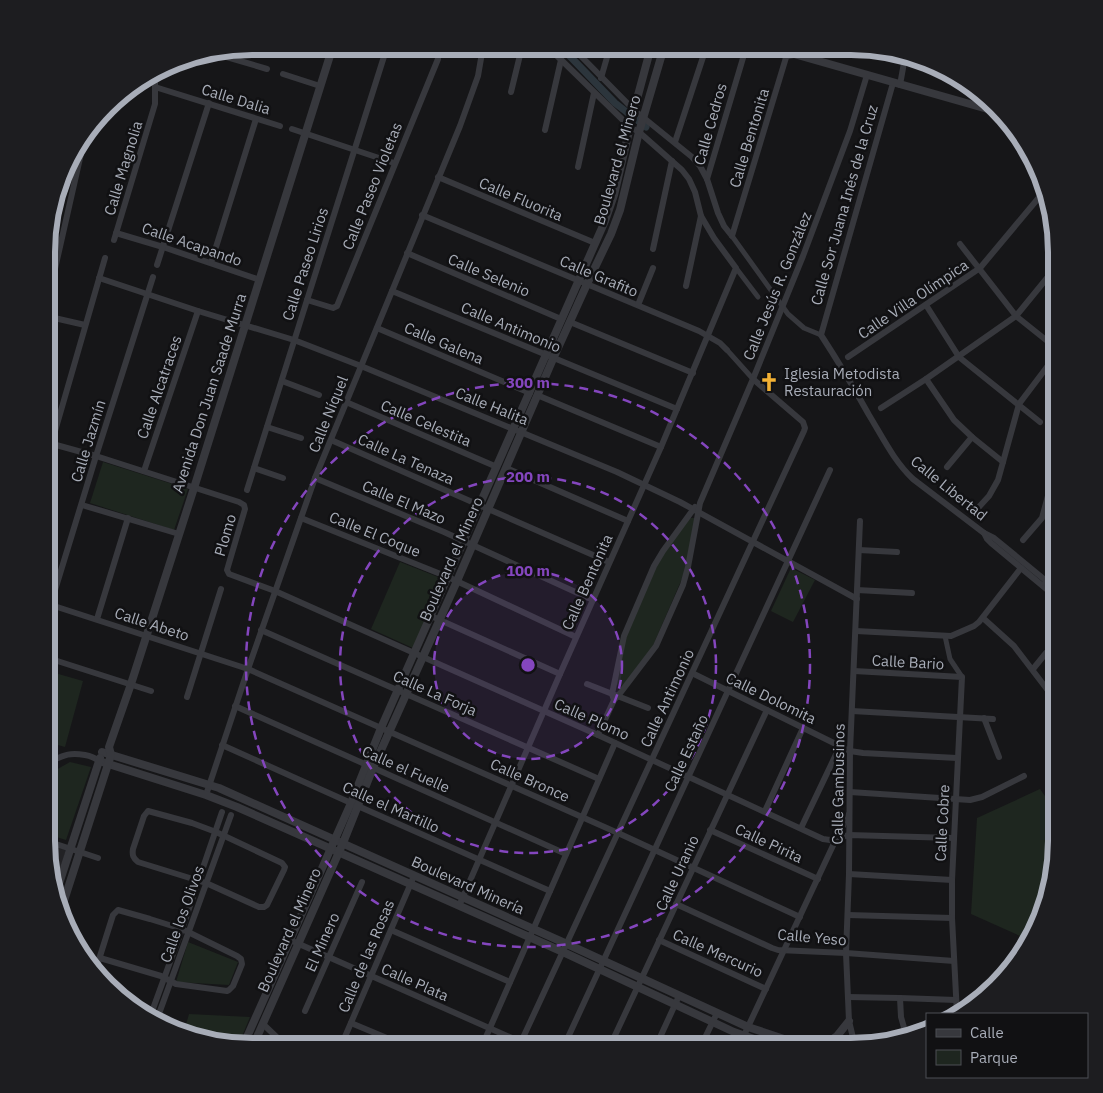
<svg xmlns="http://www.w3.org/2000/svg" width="1103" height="1093" font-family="'IBM Plex Sans',sans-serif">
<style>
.built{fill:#222225}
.green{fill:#1e261f}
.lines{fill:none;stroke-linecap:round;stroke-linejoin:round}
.canal{stroke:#2c353c;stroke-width:7}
.pedestrian{stroke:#37383d;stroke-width:5}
.minor{stroke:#37383d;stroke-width:6}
.tertiary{stroke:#37383d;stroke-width:8}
.ring{fill:none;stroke:#8446be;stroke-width:2.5;stroke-dasharray:9 6}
.labels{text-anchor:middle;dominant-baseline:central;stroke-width:5;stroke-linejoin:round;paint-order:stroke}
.street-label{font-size:15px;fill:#a8adb8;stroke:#111113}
.poi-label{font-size:15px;fill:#a8adb8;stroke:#111113;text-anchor:start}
.rim{fill:none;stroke:#a8adb8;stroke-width:6}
.centre{fill:#8446be;stroke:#111113;stroke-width:2.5}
.ring-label{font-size:15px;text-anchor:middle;font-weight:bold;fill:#8446be;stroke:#111113;stroke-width:5;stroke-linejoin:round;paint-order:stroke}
</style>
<rect width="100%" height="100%" fill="#161618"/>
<polygon class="built" points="47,844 66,850 54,889 47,855"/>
<g class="green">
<polygon points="103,462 188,489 174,530 90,503"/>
<polygon points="688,518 695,518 684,574 652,648 622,687 616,684 624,642 659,558"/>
<polygon points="400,562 443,579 413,648 371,629"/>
<polygon points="791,568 815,580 793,622 771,611"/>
<polygon points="48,671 83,681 65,747 47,742"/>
<polygon points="70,762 91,767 66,840 47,834 47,775"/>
<polygon points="1040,789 1056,812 1056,855 1035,932 1029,940 971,914 977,818"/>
<polygon points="188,942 238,962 229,985 176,982"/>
<polygon points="189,1014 250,1017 238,1046 184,1032"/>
</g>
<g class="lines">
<polyline class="canal" points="561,47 615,103 646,127"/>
<g class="pedestrian">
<polyline points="732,236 788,314 804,328 821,335"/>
<polyline points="736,268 758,297"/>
<polyline points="727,350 753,379"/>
<polyline points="945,636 950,659 962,677"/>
</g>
<g class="minor">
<polyline points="572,47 634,110 692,157 700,166 707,179 718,213 724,226 732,236"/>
<polyline points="213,53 267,69"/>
<polyline points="283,74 320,86"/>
<polyline points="601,78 610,47"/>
<path d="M893 83 821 335C838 361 854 388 869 415 883 438 894 461 913 479L984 533 994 538 1056 589"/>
<polyline points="900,85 905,57"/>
<polyline points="155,87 280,126"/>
<polyline points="511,92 522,47"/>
<polyline points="292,129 394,163"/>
<polyline points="545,130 561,60"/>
<polyline points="675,142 706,48"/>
<polyline points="578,167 594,93"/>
<polyline points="438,177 595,243"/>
<polyline points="707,179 746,48"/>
<polyline points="422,215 699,331 720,343 727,350"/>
<polyline points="116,233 163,247 260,280"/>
<polyline points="732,236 788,51"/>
<polyline points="114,240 155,104 155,81 156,74"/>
<polyline points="960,244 1016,316 1056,348"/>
<polyline points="653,249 672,161"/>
<polyline points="407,253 561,319"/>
<polyline points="211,263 256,119"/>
<polyline points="157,265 209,103"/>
<polyline points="99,278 198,311 294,340 361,366 617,472 680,502 857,599"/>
<polyline points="686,286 701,216"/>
<polyline points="50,291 85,136"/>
<polyline points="392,291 677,409"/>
<polyline points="307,300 333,308 337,306 438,59 437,52 433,47"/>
<polyline points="638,305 653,268"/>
<polyline points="926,305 959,357 1040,422"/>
<polyline points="50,317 85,325"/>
<polyline points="570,322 693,373"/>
<polyline points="377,328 530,393"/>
<polyline points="848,357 980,268 1046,189"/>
<polyline points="926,379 954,420 972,437 1003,462"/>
<polyline points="282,381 319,395"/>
<polyline points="537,395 661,447"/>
<polyline points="346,402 497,467"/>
<polyline points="881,408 926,379 1016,316 1056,267"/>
<polyline points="267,427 301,438"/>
<polyline points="1051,432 1056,437"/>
<polyline points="331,440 609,562"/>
<polyline points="49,443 96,456 239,502 244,505 245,509 227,570 229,574 275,591 598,735 823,839 830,840 849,835 953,838"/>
<polyline points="49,452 105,258"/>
<polyline points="947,467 972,437"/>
<polyline points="254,468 283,478"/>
<polyline points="506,468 628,521"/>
<polyline points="144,471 198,311"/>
<polyline points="315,478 444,532 593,600"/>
<polyline points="247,490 387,47"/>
<polyline points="82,505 179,534"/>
<polyline points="978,508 989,496 998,480 1003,462 1019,404 1056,355"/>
<polyline points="301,518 448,577 576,637"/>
<polyline points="984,533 987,539 991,543 1056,597"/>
<polyline points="1023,540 1042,518 1056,466"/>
<polyline points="859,550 897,552"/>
<polyline points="1045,583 1056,569"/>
<polyline points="857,590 912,593"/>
<polyline points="48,604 248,669 618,833 800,917"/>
<polyline points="48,613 96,456 153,277"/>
<polyline points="431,616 560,674"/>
<polyline points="983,618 1014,646 1056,701"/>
<polyline points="97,619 128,518"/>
<polyline points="261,630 599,779"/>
<polyline points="856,631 951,636 974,626 979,622 1021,568"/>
<polyline points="48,658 151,691"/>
<polyline points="1033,669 1046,653"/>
<polyline points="854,671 962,677 952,880 952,918 957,1014"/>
<polyline points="692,673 850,751 863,753 957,758"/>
<polyline points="587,684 648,708"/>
<polyline points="187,697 221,589"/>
<polyline points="614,700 612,694 624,636 654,566 663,551 695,507"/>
<polyline points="235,706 566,854"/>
<polyline points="852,711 993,719"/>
<polyline points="984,718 999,757"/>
<polyline points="598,735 614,700 618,696 656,646 683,585 688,567 700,503 753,379 803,256 850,131 867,75"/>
<polyline points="222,745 351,803 550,891"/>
<path d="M47 763C63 756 67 752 85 755 91 756 94 757 99 761"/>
<polyline points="850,792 970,800 982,797 1024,776"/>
<polyline points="206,795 248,669 315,478 460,126 478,76 483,47"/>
<path d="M148 811 192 823 216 832 282 863 285 867 284 870 267 905 264 907H259L206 883 138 862C133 858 132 855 133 849L144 816Z"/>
<polyline points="765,811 803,728"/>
<polyline points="801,828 840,746"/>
<polyline points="710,830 818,879"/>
<polyline points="47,841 98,858"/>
<polyline points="849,874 952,880"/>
<polyline points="676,904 772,948 778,950 846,953 954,961"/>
<polyline points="459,906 560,674 661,447 736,268 714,238 701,216 695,192 689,179 682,170 639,132 630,127 548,47"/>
<polyline points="848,915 952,918"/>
<polyline points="391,930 510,982"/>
<polyline points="290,940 530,1046"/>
<polyline points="659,940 766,989"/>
<polyline points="95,972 113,915 118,910 150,919 182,929 237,956 241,959 242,964 233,986 229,990 227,991 176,984 161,976 100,958"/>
<polyline points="848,997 900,998 956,1000"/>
<polyline points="900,998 901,1017 907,1038"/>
<polyline points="305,1011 362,882"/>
<polyline points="150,1017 182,929 222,812"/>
<polyline points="156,1022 231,815"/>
<polyline points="351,1023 406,1046"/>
<polyline points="263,1024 286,1046"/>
<polyline points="521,1042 804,431 805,428 803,422 753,379"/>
<polyline points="341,1046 414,876"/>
<polyline points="482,1046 615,743"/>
<polyline points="564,1046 830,470"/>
<polyline points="610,1046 767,710"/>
<polyline points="656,1046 679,996"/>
<polyline points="701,1046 717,1013"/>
<polyline points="739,1046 837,837 849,814"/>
<polyline points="855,1046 849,1021 846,953 849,874 850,751 860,521"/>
</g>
<g class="tertiary">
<polyline points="755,48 787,55 794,54"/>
<polyline points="780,48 788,50 794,54 998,112"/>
<polyline points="102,752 219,788 567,944 748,1027 784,1039 819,1046"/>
<polyline points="99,761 206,795 237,807 563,952 734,1032 774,1046"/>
<polyline points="55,896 100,758"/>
<polyline points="60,913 111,755 109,747 131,684 194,488 333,46"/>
<polyline points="243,1046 351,803 381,728 605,221 614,195 634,110 651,47"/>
<polyline points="253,1046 343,843 373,768 457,581 553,359 587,284 611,234 620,210 639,132 664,47"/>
<polyline points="822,1046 837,1036 849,1021"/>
</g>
</g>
<circle cx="528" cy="665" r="94" fill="#8446be" fill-opacity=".12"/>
<g class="ring">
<circle cx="528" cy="665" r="94"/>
<circle cx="528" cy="665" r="188"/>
<circle cx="528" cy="665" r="282"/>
</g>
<defs>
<g id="church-bare" transform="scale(1.5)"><path d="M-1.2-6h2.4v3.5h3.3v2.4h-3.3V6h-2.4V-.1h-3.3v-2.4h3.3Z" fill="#f2b134" stroke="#111113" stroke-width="2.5" paint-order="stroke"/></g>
</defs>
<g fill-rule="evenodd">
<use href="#church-bare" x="769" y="382"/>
</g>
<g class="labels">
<g class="street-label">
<text transform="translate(236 99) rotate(17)">Calle Dalia</text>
<text transform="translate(710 124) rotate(-74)">Calle Cedros</text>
<text transform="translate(749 138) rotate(-73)">Calle Bentonita</text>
<text transform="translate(617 160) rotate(-74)">Boulevard el Minero</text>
<text transform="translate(123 168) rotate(-73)">Calle Magnolia</text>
<text transform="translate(372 186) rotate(-68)">Calle Paseo Violetas</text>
<text transform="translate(521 199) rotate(23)">Calle Fluorita</text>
<text transform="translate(844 205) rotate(-74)">Calle Sor Juana Inés de la Cruz</text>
<text transform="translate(192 244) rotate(19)">Calle Acapando</text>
<text transform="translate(305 264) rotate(-72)">Calle Paseo Lirios</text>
<text transform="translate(489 275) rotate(23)">Calle Selenio</text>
<text transform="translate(599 276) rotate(23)">Calle Grafito</text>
<text transform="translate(777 286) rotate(-68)">Calle Jesús R. González</text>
<text transform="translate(913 299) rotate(-34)">Calle Villa Olímpica</text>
<text transform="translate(511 327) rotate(23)">Calle Antimonio</text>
<text transform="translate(444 343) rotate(23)">Calle Galena</text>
<text transform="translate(159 387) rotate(-71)">Calle Alcatraces</text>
<text transform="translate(209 393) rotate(-72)">Avenida Don Juan Saade Murra</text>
<text transform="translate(492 406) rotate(22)">Calle Halita</text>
<text transform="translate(328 414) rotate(-68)">Calle Níquel</text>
<text transform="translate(426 423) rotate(23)">Calle Celestita</text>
<text transform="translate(88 441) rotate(-73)">Calle Jazmín</text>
<text transform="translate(406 459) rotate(24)">Calle La Tenaza</text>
<text transform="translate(949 488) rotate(39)">Calle Libertad</text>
<text transform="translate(404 502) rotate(23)">Calle El Mazo</text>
<text transform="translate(375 534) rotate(22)">Calle El Coque</text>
<text transform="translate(225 535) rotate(-74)">Plomo</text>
<text transform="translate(451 559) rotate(-66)">Boulevard el Minero</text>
<text transform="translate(587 582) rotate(-66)">Calle Bentonita</text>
<text transform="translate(152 624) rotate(18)">Calle Abeto</text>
<text transform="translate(908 662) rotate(3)">Calle Bario</text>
<text transform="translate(435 693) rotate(24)">Calle La Forja</text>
<text transform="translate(667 698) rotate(-65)">Calle Antimonio</text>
<text transform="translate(771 698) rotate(26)">Calle Dolomita</text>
<text transform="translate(592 719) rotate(24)">Calle Plomo</text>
<text transform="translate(686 753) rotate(-65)">Calle Estaño</text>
<text transform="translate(406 769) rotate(24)">Calle el Fuelle</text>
<text transform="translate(530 780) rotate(24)">Calle Bronce</text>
<text transform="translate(838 784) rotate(-89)">Calle Gambusinos</text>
<text transform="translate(391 807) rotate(24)">Calle el Martillo</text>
<text transform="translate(942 823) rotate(-87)">Calle Cobre</text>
<text transform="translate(769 843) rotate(25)">Calle Pirita</text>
<text transform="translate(677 873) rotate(-65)">Calle Uranio</text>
<text transform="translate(468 885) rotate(24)">Boulevard Minería</text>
<text transform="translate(182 914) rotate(-70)">Calle los Olivos</text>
<text transform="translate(289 930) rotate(-66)">Boulevard el Minero</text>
<text transform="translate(812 937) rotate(5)">Calle Yeso</text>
<text transform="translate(322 942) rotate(-66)">El Minero</text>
<text transform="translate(718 953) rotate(24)">Calle Mercurio</text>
<text transform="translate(366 956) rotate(-67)">Calle de las Rosas</text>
<text transform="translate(415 982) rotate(24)">Calle Plata</text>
</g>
<g class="poi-label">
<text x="784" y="373">Iglesia Metodista<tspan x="784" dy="17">Restauración</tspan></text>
</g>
</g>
<path d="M0 0H1103V1093H0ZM252 55H851A197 197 0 0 1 1048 252V841A197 197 0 0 1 851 1038H252A197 197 0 0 1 55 841V252A197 197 0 0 1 252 55Z" fill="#1d1d20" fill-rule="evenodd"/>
<path class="rim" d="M252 55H851A197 197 0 0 1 1048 252V841A197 197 0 0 1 851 1038H252A197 197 0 0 1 55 841V252A197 197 0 0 1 252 55Z"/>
<circle cx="528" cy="665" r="8" class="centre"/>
<g class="ring-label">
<text x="528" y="388">300 m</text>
<text x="528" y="482">200 m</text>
<text x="528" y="576">100 m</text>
</g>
<rect x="926" y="1013" width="162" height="65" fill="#111113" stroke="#4d4f55"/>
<rect x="936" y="1029" width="25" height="8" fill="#37383d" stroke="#4d4f55"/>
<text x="970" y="1038" font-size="15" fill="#a8adb8">Calle</text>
<rect x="936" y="1050" width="25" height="15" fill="#1e261f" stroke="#4d4f55"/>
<text x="970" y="1063" font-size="15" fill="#a8adb8">Parque</text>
</svg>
